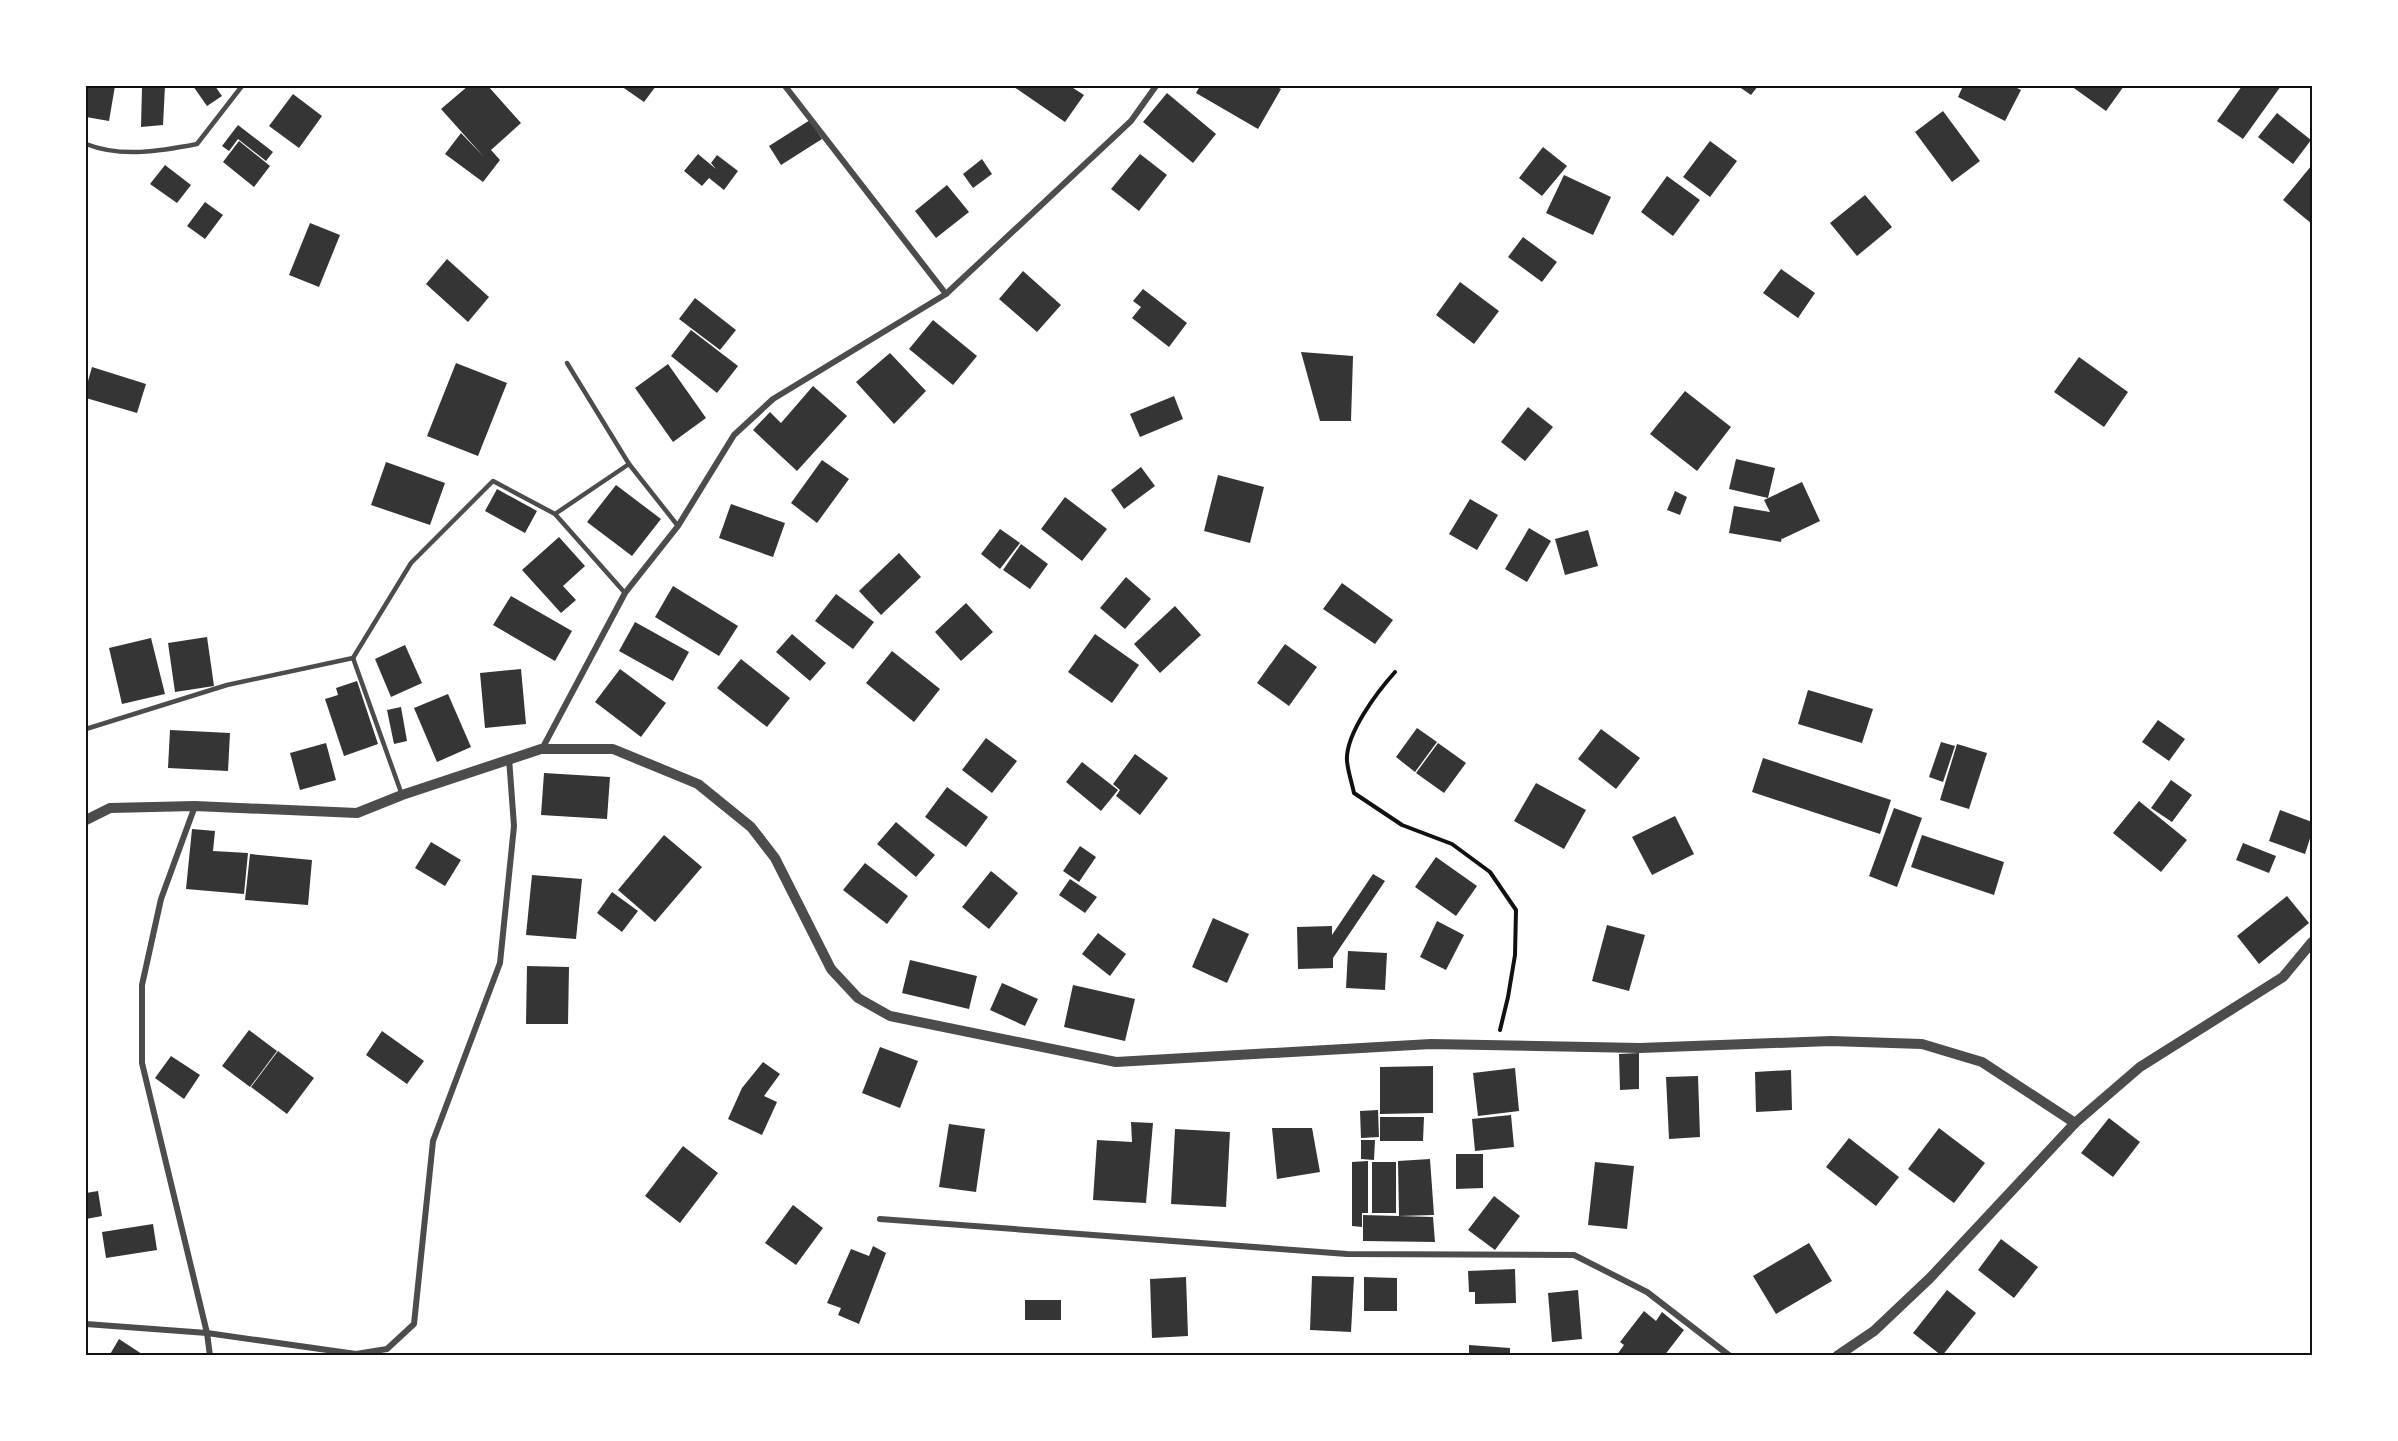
<svg xmlns="http://www.w3.org/2000/svg" width="2398" height="1441" font-family="'PT Sans Narrow',sans-serif">
<style>
.building{fill:#353535}
.lines{fill:none;stroke-linecap:round;stroke-linejoin:round}
.path{stroke:#111;stroke-width:4}
.service{stroke:#4c4c4c;stroke-width:4.5}
.minor{stroke:#4c4c4c;stroke-width:6}
.tertiary{stroke:#4c4c4c;stroke-width:10}
.neatline{fill:none;stroke:#111;stroke-width:2}
</style>
<rect width="100%" height="100%" fill="#fff"/>
<g class="building">
<polygon points="86,86 115,86 109,121 86,117"/>
<polygon points="165,86 163,125 141,127 142,87"/>
<polygon points="193,86 215,86 222,96 207,106"/>
<polygon points="468,86 488,86 521,123 491,150 500,160 483,182 445,154 461,133 484,157 441,109"/>
<polygon points="621,86 656,86 644,102"/>
<polygon points="1015,86 1070,86 1084,95 1065,122 1014,87"/>
<polygon points="1200,86 1275,86 1281,89 1258,129 1196,93"/>
<polygon points="1738,86 1758,86 1751,95"/>
<polygon points="1963,86 2013,86 2021,90 2005,121 1958,97"/>
<polygon points="2071,86 2124,86 2106,111"/>
<polygon points="2242,86 2281,86 2243,139 2217,121"/>
<polygon points="1167,93 1216,134 1193,163 1143,122"/>
<polygon points="293,94 322,116 299,148 269,126"/>
<polygon points="1943,111 1980,161 1952,182 1915,132"/>
<polygon points="2277,113 2311,140 2293,164 2258,137"/>
<polygon points="810,120 822,139 781,165 769,146"/>
<polygon points="238,125 273,152 266,161 238,139 229,151 222,146"/>
<polygon points="239,141 270,166 254,187 223,162"/>
<polygon points="1710,141 1737,161 1710,197 1683,177"/>
<polygon points="1543,147 1567,166 1542,196 1519,178"/>
<polygon points="698,154 716,169 711,163 717,155 738,171 724,190 709,178 702,186 684,171"/>
<polygon points="1140,154 1167,175 1139,211 1111,189"/>
<polygon points="982,159 992,174 973,188 963,174"/>
<polygon points="165,165 191,185 177,203 150,184"/>
<polygon points="2312,165 2312,224 2283,200"/>
<polygon points="1564,175 1611,197 1593,235 1546,213"/>
<polygon points="1667,176 1700,200 1673,236 1641,212"/>
<polygon points="947,185 969,212 936,238 915,211"/>
<polygon points="1865,195 1892,227 1857,256 1830,223"/>
<polygon points="205,202 223,215 205,239 187,226"/>
<polygon points="310,223 340,235 319,287 289,275"/>
<polygon points="1523,237 1557,262 1542,282 1508,257"/>
<polygon points="447,259 489,297 468,322 426,284"/>
<polygon points="1781,269 1815,293 1798,318 1763,293"/>
<polygon points="1023,271 1061,305 1037,332 999,299"/>
<polygon points="1460,282 1499,311 1474,344 1436,315"/>
<polygon points="1143,289 1187,323 1169,347 1132,318 1141,307 1133,301"/>
<polygon points="695,298 736,330 720,350 679,319"/>
<polygon points="933,320 977,356 953,385 909,349"/>
<polygon points="691,330 738,366 717,393 671,356"/>
<polygon points="1301,352 1353,356 1351,421 1320,421"/>
<polygon points="890,353 926,391 894,424 856,382"/>
<polygon points="2079,357 2128,392 2104,427 2054,392"/>
<polygon points="456,363 507,383 478,456 427,436"/>
<polygon points="668,364 706,418 673,442 635,388"/>
<polygon points="92,367 146,384 137,413 86,398 86,388"/>
<polygon points="813,386 847,416 797,471 753,430 770,412 781,423"/>
<polygon points="1685,391 1731,427 1697,471 1650,434"/>
<polygon points="1174,396 1183,419 1140,437 1130,414"/>
<polygon points="1528,407 1553,427 1525,461 1501,442"/>
<polygon points="1736,459 1775,468 1768,498 1729,489"/>
<polygon points="822,460 849,479 817,523 791,503"/>
<polygon points="386,462 445,483 430,525 371,505"/>
<polygon points="1141,467 1155,486 1124,509 1111,490"/>
<polygon points="1218,475 1264,487 1250,543 1204,531"/>
<polygon points="1802,482 1820,521 1782,539 1782,537 1781,542 1729,533 1734,506 1770,512 1764,500"/>
<polygon points="616,485 661,519 632,556 587,522"/>
<polygon points="497,489 537,511 525,533 485,511"/>
<polygon points="1675,491 1687,497 1680,515 1667,510"/>
<polygon points="1065,497 1107,529 1082,561 1041,529"/>
<polygon points="1470,499 1498,515 1477,550 1449,534"/>
<polygon points="731,504 785,523 773,557 719,538"/>
<polygon points="1529,528 1551,541 1527,582 1505,569"/>
<polygon points="1000,529 1020,543 1000,569 981,554"/>
<polygon points="1588,530 1598,566 1565,575 1555,539"/>
<polygon points="559,537 585,566 563,586 576,600 561,613 522,570"/>
<polygon points="1021,544 1048,564 1030,589 1003,570"/>
<polygon points="899,553 921,577 881,615 859,591"/>
<polygon points="1126,577 1151,599 1125,629 1100,608"/>
<polygon points="1342,583 1393,620 1375,644 1323,609"/>
<polygon points="673,586 738,626 719,656 655,617"/>
<polygon points="836,594 874,622 853,649 815,621"/>
<polygon points="511,596 572,631 555,661 493,625"/>
<polygon points="966,603 993,632 961,661 935,632"/>
<polygon points="1175,606 1201,635 1160,673 1134,644"/>
<polygon points="635,622 689,652 673,681 619,651"/>
<polygon points="792,634 826,663 810,681 776,652"/>
<polygon points="1095,634 1139,665 1112,703 1068,672"/>
<polygon points="207,637 214,686 175,692 168,643"/>
<polygon points="151,638 165,694 122,704 109,648"/>
<polygon points="1285,644 1317,667 1289,706 1257,683"/>
<polygon points="405,645 422,683 391,697 375,659"/>
<polygon points="892,651 940,689 914,722 866,683"/>
<polygon points="741,659 790,698 767,727 717,688"/>
<polygon points="521,669 526,724 485,728 480,673"/>
<polygon points="620,669 666,703 641,737 595,702"/>
<polygon points="357,681 378,744 344,756 325,699 338,695 336,688"/>
<polygon points="1808,690 1873,709 1862,743 1798,724"/>
<polygon points="448,694 471,747 437,762 414,708"/>
<polygon points="401,707 407,741 394,744 387,710"/>
<polygon points="2158,720 2185,739 2169,761 2142,742"/>
<polygon points="1417,728 1437,742 1415,772 1396,757"/>
<polygon points="1601,729 1640,758 1616,789 1578,759"/>
<polygon points="170,730 230,733 228,771 168,768"/>
<polygon points="986,738 1017,761 992,793 962,770"/>
<polygon points="1941,742 1955,746 1943,782 1929,777"/>
<polygon points="326,743 336,780 300,790 290,753"/>
<polygon points="1438,743 1466,763 1444,793 1416,773"/>
<polygon points="1957,744 1987,753 1969,809 1940,800"/>
<polygon points="1135,754 1168,778 1140,815 1116,796 1120,790 1113,784"/>
<polygon points="1763,758 1891,800 1880,834 1752,792"/>
<polygon points="1082,762 1118,790 1101,811 1066,782"/>
<polygon points="544,773 610,777 607,819 541,815"/>
<polygon points="2171,780 2192,795 2172,822 2151,808"/>
<polygon points="1536,783 1586,810 1564,849 1514,821"/>
<polygon points="947,787 988,817 966,847 925,817"/>
<polygon points="2139,801 2187,840 2161,872 2113,833"/>
<polygon points="1894,808 1922,818 1897,887 1869,876"/>
<polygon points="2280,810 2312,822 2312,832 2305,854 2269,841"/>
<polygon points="1675,816 1694,854 1652,875 1632,837"/>
<polygon points="896,822 935,855 916,877 877,844"/>
<polygon points="192,829 215,831 213,851 248,853 244,894 186,889"/>
<polygon points="664,835 702,867 655,922 618,890"/>
<polygon points="1922,835 2004,862 1994,895 1911,867"/>
<polygon points="431,842 461,860 445,886 415,868"/>
<polygon points="2243,843 2276,856 2269,873 2236,860"/>
<polygon points="1080,846 1096,857 1079,882 1063,871"/>
<polygon points="250,854 312,860 308,905 245,900"/>
<polygon points="1436,857 1477,886 1456,916 1415,887"/>
<polygon points="865,863 908,896 887,924 843,890"/>
<polygon points="991,871 1018,893 989,929 962,907"/>
<polygon points="1373,874 1385,881 1333,958 1333,968 1298,969 1297,927 1332,926 1332,935"/>
<polygon points="532,875 582,879 576,939 526,935"/>
<polygon points="1070,879 1097,897 1085,913 1059,895"/>
<polygon points="612,892 638,911 622,932 597,913"/>
<polygon points="2287,896 2309,923 2259,964 2237,936"/>
<polygon points="1213,918 1249,934 1227,983 1192,967"/>
<polygon points="1437,921 1464,935 1446,970 1420,957"/>
<polygon points="1607,925 1645,935 1629,991 1592,981"/>
<polygon points="1098,933 1126,954 1110,976 1082,954"/>
<polygon points="1348,951 1387,953 1385,990 1346,988"/>
<polygon points="910,960 977,976 969,1009 902,993"/>
<polygon points="527,966 569,967 568,1024 526,1024"/>
<polygon points="1002,983 1038,999 1025,1026 990,1010"/>
<polygon points="1073,985 1135,999 1125,1041 1064,1027"/>
<polygon points="249,1030 277,1051 250,1087 222,1066"/>
<polygon points="382,1031 424,1061 407,1084 366,1055"/>
<polygon points="880,1047 918,1061 900,1108 862,1093"/>
<polygon points="278,1051 314,1078 287,1114 251,1087"/>
<polygon points="1639,1053 1639,1089 1620,1090 1619,1054"/>
<polygon points="171,1056 200,1075 184,1099 155,1078"/>
<polygon points="763,1062 780,1074 764,1096 777,1102 762,1135 728,1119 742,1088"/>
<polygon points="1433,1066 1433,1113 1380,1114 1380,1067"/>
<polygon points="1515,1068 1519,1111 1478,1116 1473,1073"/>
<polygon points="1791,1070 1792,1110 1756,1112 1755,1072"/>
<polygon points="1698,1076 1700,1137 1669,1139 1666,1077"/>
<polygon points="1378,1110 1379,1137 1361,1138 1360,1111"/>
<polygon points="1511,1115 1514,1147 1475,1151 1472,1119"/>
<polygon points="1380,1117 1424,1117 1423,1141 1380,1141"/>
<polygon points="2109,1118 2140,1142 2113,1177 2081,1153"/>
<polygon points="1131,1122 1153,1123 1146,1203 1093,1200 1097,1140 1132,1142"/>
<polygon points="949,1124 985,1129 976,1192 939,1187"/>
<polygon points="1272,1128 1312,1128 1320,1172 1277,1179"/>
<polygon points="1939,1128 1985,1163 1954,1203 1908,1169"/>
<polygon points="1175,1129 1230,1132 1226,1207 1171,1204"/>
<polygon points="1849,1138 1899,1177 1876,1206 1826,1167"/>
<polygon points="1361,1140 1375,1140 1374,1160 1361,1159"/>
<polygon points="683,1146 718,1173 680,1223 645,1196"/>
<polygon points="1456,1154 1483,1154 1483,1188 1456,1189"/>
<polygon points="1430,1159 1434,1215 1399,1216 1398,1161"/>
<polygon points="1368,1161 1368,1213 1362,1213 1362,1227 1352,1226 1352,1162"/>
<rect x="1372" y="1162" width="24" height="51"/>
<polygon points="1595,1162 1634,1166 1627,1229 1588,1225"/>
<polygon points="98,1191 102,1216 86,1219 86,1193"/>
<polygon points="1494,1196 1520,1216 1495,1250 1468,1230"/>
<polygon points="793,1205 823,1228 796,1265 765,1243"/>
<polygon points="1363,1215 1433,1217 1435,1242 1363,1241"/>
<polygon points="153,1224 157,1250 106,1258 102,1232"/>
<polygon points="2001,1239 2038,1267 2014,1298 1978,1270"/>
<polygon points="1809,1243 1832,1281 1776,1314 1753,1276"/>
<polygon points="873,1246 886,1253 859,1324 838,1315 841,1308 827,1303 851,1249 869,1256"/>
<polygon points="1515,1269 1516,1303 1475,1304 1475,1292 1469,1292 1468,1271"/>
<polygon points="1312,1276 1354,1277 1351,1332 1310,1330"/>
<polygon points="1186,1277 1188,1336 1152,1338 1150,1279"/>
<polygon points="1364,1277 1397,1278 1397,1311 1364,1311"/>
<polygon points="1578,1290 1582,1339 1552,1342 1548,1293"/>
<polygon points="1947,1290 1976,1313 1942,1356 1913,1333"/>
<rect x="1025" y="1300" width="36" height="20"/>
<polygon points="1644,1311 1656,1321 1662,1312 1684,1330 1664,1356 1616,1356 1624,1345 1620,1342"/>
<polygon points="119,1339 145,1356 109,1356"/>
<polygon points="1469,1345 1510,1348 1510,1356 1469,1356"/>
</g>
<g class="lines">
<path class="path" d="M1395 672C1378 691 1345 734 1347 761 1348 772 1352 783 1354 793L1402 825 1452 844 1490 872 1516 910 1515 955 1508 997 1500 1030"/>
<g class="service">
<path d="M86 144C121 158 161 151 197 144L242 86"/>
<polyline points="567,363 629,464"/>
<polyline points="555,514 625,593"/>
<polyline points="353,658 402,795"/>
<polyline points="86,729 227,685 353,658 411,563 493,481 555,514 629,464 678,526"/>
</g>
<g class="minor">
<polyline points="785,86 946,294"/>
<polyline points="542,749 625,593 678,526 734,435 773,399 946,294 1131,121 1156,86"/>
<polyline points="195,806 161,899 142,985 142,1063 207,1333 210,1356"/>
<polyline points="880,1219 1347,1254 1574,1255 1647,1292 1730,1356"/>
<polyline points="86,1324 207,1333 356,1354 387,1349 414,1324 433,1141 500,963 514,826 509,758"/>
</g>
<g class="tertiary">
<polyline points="86,820 110,808 195,806 357,813 402,795 541,749 613,749 698,784 751,827 775,858 831,969 858,998 890,1016 1116,1062 1431,1044 1640,1048 1831,1041 1922,1044 1982,1062 2075,1123"/>
<polyline points="1837,1356 1874,1331 1930,1278 2075,1123 2140,1067 2283,977 2312,942"/>
</g>
</g>
<rect width="2398" height="1441" fill="none" stroke="#ffffff" stroke-width="174"/>
<rect x="87" y="87" width="2224" height="1267" class="neatline"/>
</svg>
